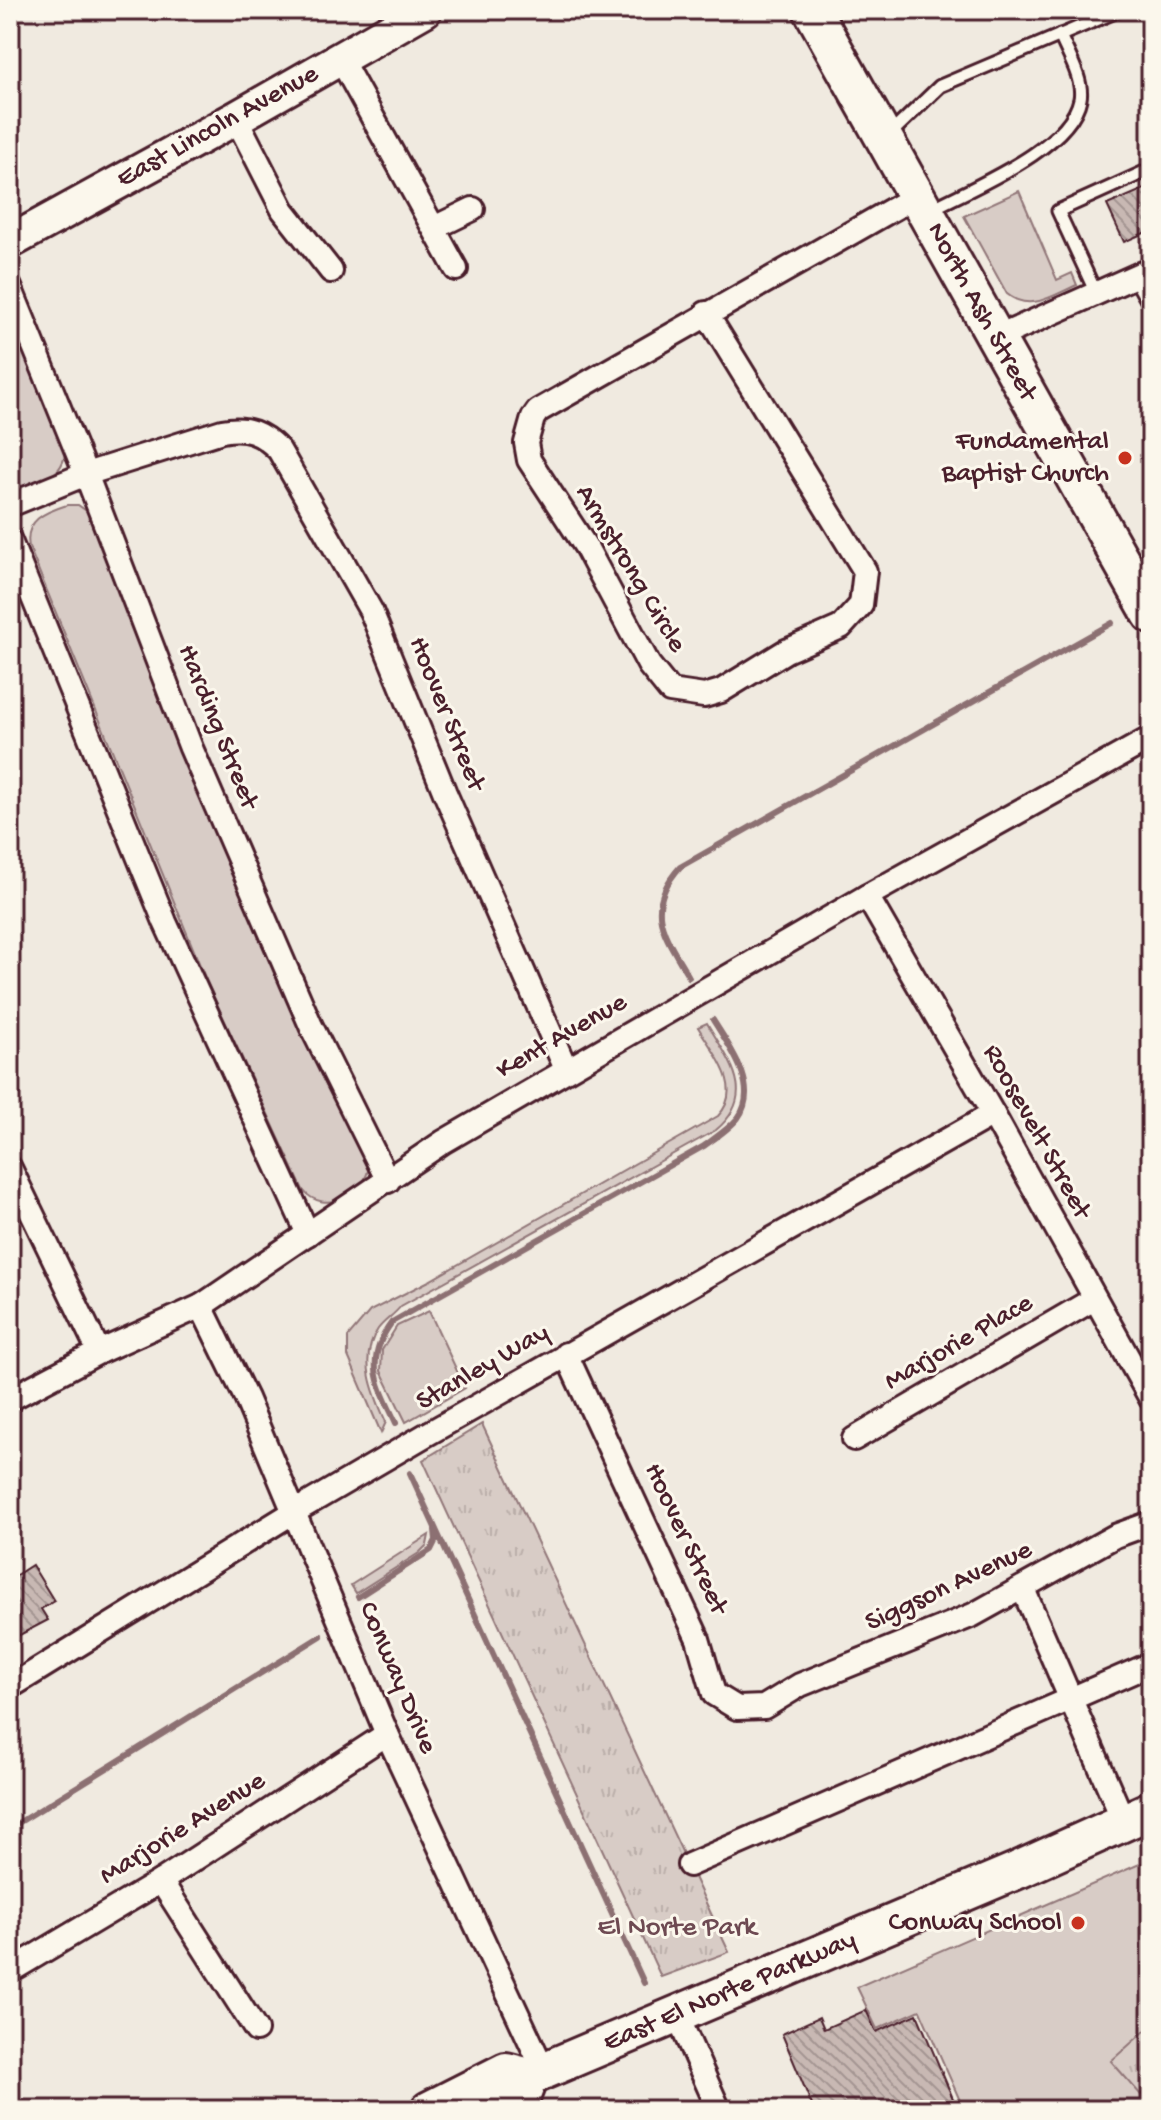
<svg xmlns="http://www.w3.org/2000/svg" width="1161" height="2120" font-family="'Gochi Hand',sans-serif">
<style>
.grass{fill:#d8ccc6;stroke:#917678;stroke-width:2}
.park{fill:url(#park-tufts);stroke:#917678;stroke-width:2}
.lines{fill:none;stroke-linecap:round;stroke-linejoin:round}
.stream{stroke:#8c6f72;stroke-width:6}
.building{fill:url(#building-back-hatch);stroke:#4a1f2b;stroke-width:2}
.service-casing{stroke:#4a1f2b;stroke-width:17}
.minor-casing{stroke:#4a1f2b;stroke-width:28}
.secondary-casing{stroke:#4a1f2b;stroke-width:38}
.primary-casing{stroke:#4a1f2b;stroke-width:42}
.service{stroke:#fbf7ec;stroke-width:11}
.minor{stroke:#fbf7ec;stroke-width:22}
.secondary{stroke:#fbf7ec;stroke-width:32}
.primary{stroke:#fbf7ec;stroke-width:36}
.poi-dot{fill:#c8321e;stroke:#fbf7ec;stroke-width:3}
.labels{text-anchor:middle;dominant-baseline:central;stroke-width:6;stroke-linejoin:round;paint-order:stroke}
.street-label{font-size:28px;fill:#4a1f2b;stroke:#fbf7ec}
.poi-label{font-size:28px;fill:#4a1f2b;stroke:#fbf7ec;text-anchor:end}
.park-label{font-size:28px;fill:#6e4a52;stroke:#fbf7ec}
</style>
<defs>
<pattern id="park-tufts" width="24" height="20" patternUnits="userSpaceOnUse" patternTransform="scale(2)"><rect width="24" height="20" fill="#d8ccc6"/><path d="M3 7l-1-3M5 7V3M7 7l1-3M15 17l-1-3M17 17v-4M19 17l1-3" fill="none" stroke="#bbafaa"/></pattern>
<pattern id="building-back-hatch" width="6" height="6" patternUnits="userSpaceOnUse" patternTransform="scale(2)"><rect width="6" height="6" fill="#c8b8b3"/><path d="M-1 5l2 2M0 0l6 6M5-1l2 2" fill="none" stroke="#a49592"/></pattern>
</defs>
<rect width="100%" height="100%" fill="#f0eae0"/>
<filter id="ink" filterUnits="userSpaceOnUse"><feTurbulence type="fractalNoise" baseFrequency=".0125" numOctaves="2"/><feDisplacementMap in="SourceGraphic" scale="16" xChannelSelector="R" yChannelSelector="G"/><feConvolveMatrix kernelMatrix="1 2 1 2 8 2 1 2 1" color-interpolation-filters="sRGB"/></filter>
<g filter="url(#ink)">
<g class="grass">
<path d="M1019 191 1057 280 1072 273 1077 285C1053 295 1030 313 1007 294L964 216Z"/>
<path d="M12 318 65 454C62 477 32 490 10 484V320Z"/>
<path d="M67 505H78L92 515 369 1164C368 1193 324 1217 303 1190L206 980 29 547C24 520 45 512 67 505Z"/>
<path d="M707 1023C729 1061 759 1094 716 1130L401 1306C394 1315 385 1320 378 1329 358 1359 373 1393 386 1422L381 1433 348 1356V1337L370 1311 429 1281 718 1116C745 1088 714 1054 698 1027Z"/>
<polygon points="429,1311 465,1388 406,1422 381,1371 382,1350 397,1326"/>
<polygon points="429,1535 427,1545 419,1553 356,1593 351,1585"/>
<polygon points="1151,1859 1151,2110 976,2110 972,2102 961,2103 920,2010 877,2029 857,1987"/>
</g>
<g class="park">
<polygon points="482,1424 729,1952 661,1977 423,1460"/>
<polygon points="1147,2029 1151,2032 1151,2085 1141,2095 1111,2061"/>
</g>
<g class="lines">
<g class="stream">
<path d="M689 977C665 935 642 910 680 867L1112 623"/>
<path d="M396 1423C378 1384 363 1361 392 1322L704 1146C715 1138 729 1129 738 1118 761 1087 729 1046 713 1020"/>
<polyline points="410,1473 644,1983"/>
<polyline points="358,1597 431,1550 436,1540 435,1530"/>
<polyline points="10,1828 321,1636"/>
</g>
</g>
<g class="building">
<polygon points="1151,186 1151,230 1124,242 1107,205"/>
<polygon points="32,1565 54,1601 41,1609 48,1620 10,1640 10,1579"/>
<polygon points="866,2010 876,2032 917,2014 954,2101 933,2110 814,2110 782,2034 819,2017 824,2029"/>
</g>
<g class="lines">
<g class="service-casing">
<g id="service">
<polyline points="888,136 940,86 1120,10"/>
<path d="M930 210C971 188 1070 149 1080 99 1084 80 1067 53 1060 35"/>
<polyline points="1134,277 1151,308"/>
<polyline points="1096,293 1058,211 1151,169"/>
</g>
</g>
<g class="minor-casing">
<g id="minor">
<polyline points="340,58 456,269"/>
<polyline points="236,118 283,210 331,271"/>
<polyline points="434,228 473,209"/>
<polyline points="10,287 86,474 191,748 311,1026 388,1181"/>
<polyline points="706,313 865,571 861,605 841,627 786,651 721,691 704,696 670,691 649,665 586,547 529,460 526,443 533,418 538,411 916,196"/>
<polyline points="996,338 1151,269"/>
<path d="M10 505 86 474 222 431C247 426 262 433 279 450L371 611 445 793 566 1069"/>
<polyline points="10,541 165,922 308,1234"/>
<polyline points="867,896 993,1114 1151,1399"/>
<polyline points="10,1168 99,1352"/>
<polyline points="201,1306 246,1398 387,1734 544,2071"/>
<polyline points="566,1354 698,1639 714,1694 737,1708 764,1707 800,1685 973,1615 1115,1536 1151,1523"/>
<polyline points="10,1399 99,1352 201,1306 443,1142 867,896 1151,738"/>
<polyline points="854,1439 1094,1299"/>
<polyline points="1023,1589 1124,1822"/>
<polyline points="10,1687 294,1512 424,1436 993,1114"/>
<polyline points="689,1865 1151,1664"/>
<polyline points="161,1881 256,2030"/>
<polyline points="10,1971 161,1881 387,1734"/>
<polyline points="677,2015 719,2110"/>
</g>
</g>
<g class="secondary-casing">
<polyline id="secondary" points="10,242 236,118 425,10"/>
</g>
<g class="primary-casing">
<g id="primary">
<polyline points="812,10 1151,614"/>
<polyline points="429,2110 506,2071 529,2077 1018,1870 1151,1810"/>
<polyline points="501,2110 520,2101 529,2077"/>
</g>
</g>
<use href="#service" class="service"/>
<use href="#minor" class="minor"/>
<use href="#secondary" class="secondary"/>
<use href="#primary" class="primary"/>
</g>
</g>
<g class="poi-dot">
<circle cx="1125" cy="458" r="8"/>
<circle cx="1078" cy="1923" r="8"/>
</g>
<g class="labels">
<g class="street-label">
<text transform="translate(218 127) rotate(-29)">East Lincoln Avenue</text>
<text transform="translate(981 312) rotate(61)">North Ash Street</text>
<text transform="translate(630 569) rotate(59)">Armstrong Circle</text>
<text transform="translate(446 714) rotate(68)">Hoover Street</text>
<text transform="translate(217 727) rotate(68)">Harding Street</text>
<text transform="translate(562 1037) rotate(-30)">Kent Avenue</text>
<text transform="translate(1036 1132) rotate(61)">Roosevelt Street</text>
<text transform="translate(959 1343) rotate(-30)">Marjorie Place</text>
<text transform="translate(483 1368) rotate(-30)">Stanley Way</text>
<text transform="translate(685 1539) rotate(65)">Hoover Street</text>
<text transform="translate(949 1587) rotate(-25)">Siggson Avenue</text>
<text transform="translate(397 1678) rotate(67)">Conway Drive</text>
<text transform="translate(183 1829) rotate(-32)">Marjorie Avenue</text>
<text transform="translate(730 1992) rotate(-23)">East El Norte Parkway</text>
</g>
<g class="poi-label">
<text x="1109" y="442">Fundamental<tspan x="1109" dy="32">Baptist Church</tspan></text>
<text x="1062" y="1923">Conway School</text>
</g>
<g class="park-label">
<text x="677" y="1928">El Norte Park</text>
</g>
</g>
<rect width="1161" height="2120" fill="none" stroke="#fbf7ec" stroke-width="40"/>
<rect x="20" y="20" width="1121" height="2080" fill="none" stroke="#4a1f2b" stroke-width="3" filter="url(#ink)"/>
</svg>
